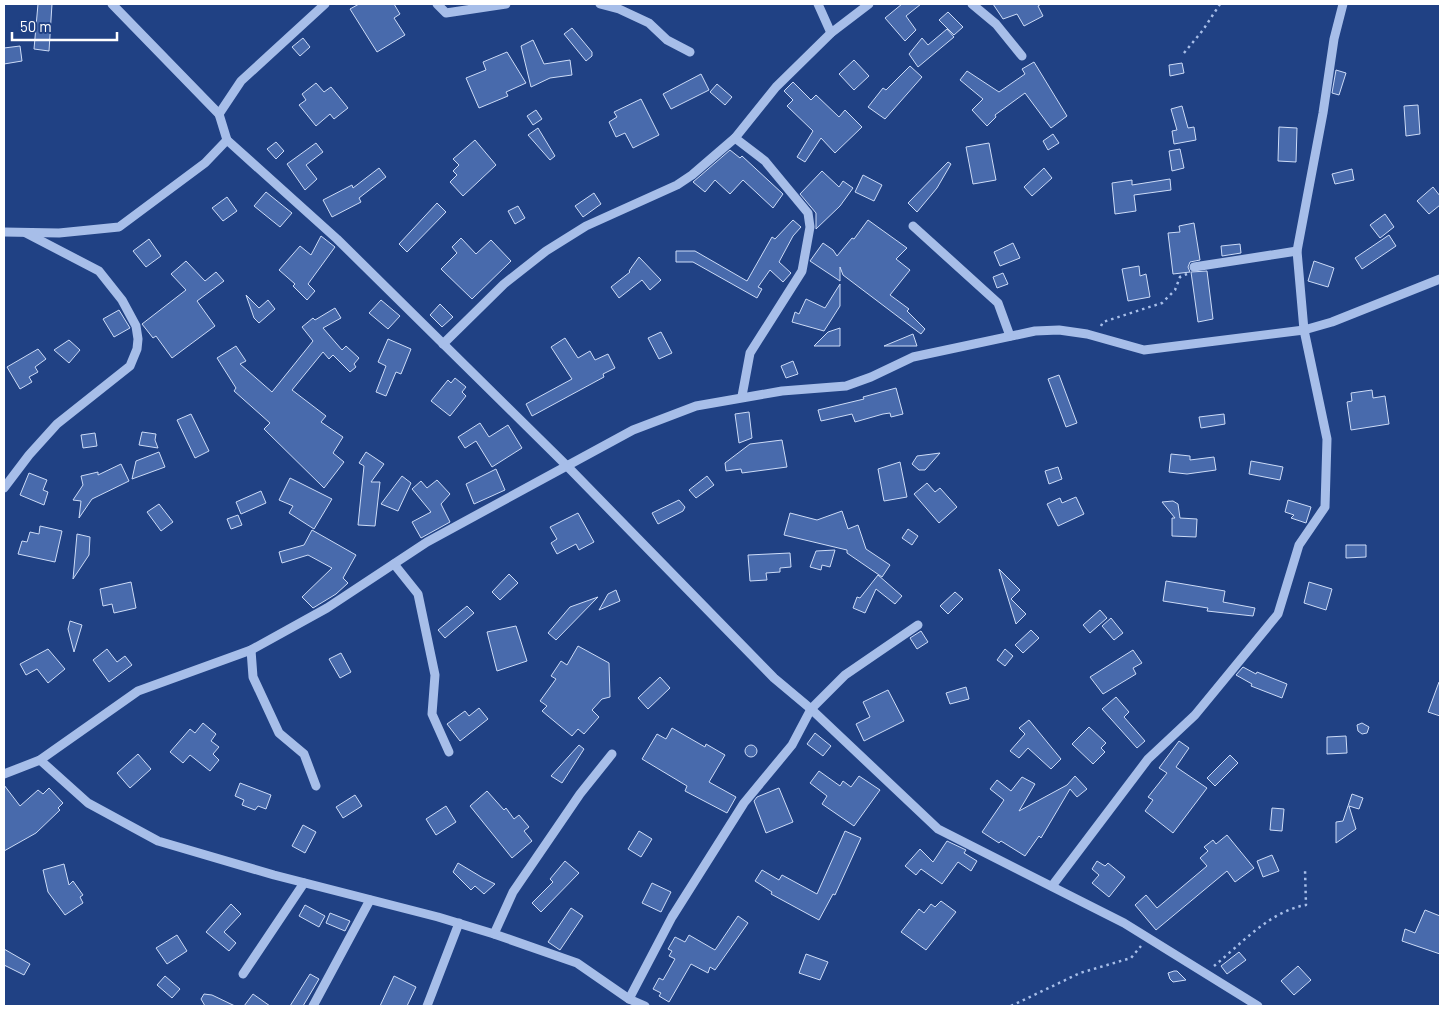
<svg xmlns="http://www.w3.org/2000/svg" width="1444" height="1010" font-family="Barlow,sans-serif">
<style>
.building{fill:#486aac;stroke:#ccdbf7}
.lines{fill:none;stroke-linecap:round;stroke-linejoin:round}
.path{stroke:#a7bee9;stroke-width:2.5;stroke-dasharray:2.5 4;stroke-linecap:butt}
.minor{stroke:#a7bee9;stroke-width:9}
</style>
<rect width="100%" height="100%" fill="#204184"/>
<g class="building">
<polygon points="38,4 52,4 49,51 34,49"/>
<polygon points="359,4 394,4 400,14 394,18 405,35 377,52 350,9"/>
<polygon points="902,4 921,4 906,16 916,30 905,41 885,18"/>
<polygon points="993,4 1041,4 1038,6 1043,16 1024,26 1017,14 1003,19"/>
<polygon points="948,12 963,27 954,35 939,20"/>
<polygon points="572,28 592,52 592,56 586,61 564,34"/>
<polygon points="947,29 954,37 918,67 909,54 922,38 928,45"/>
<polygon points="303,38 310,47 300,56 292,47"/>
<polygon points="533,40 544,64 570,60 572,75 550,78 531,87 521,46"/>
<polygon points="20,46 22,61 4,64 4,48"/>
<polygon points="507,52 526,83 506,92 508,96 479,108 466,78 486,70 483,62"/>
<polygon points="854,60 869,76 854,90 839,74"/>
<polygon points="1034,62 1067,116 1051,128 1025,93 995,115 996,117 987,126 972,110 983,99 960,80 967,71 999,92 1025,74 1022,69"/>
<polygon points="1182,63 1184,73 1170,76 1169,65"/>
<polygon points="910,66 922,77 885,119 868,107 883,88 886,90"/>
<polygon points="1336,70 1346,73 1339,95 1332,93"/>
<polygon points="701,74 709,90 671,109 663,94"/>
<polygon points="793,82 811,100 816,95 839,117 845,110 862,127 835,153 821,138 805,162 797,157 813,131 787,106 793,100 784,91"/>
<polygon points="316,83 324,92 331,87 348,108 334,119 330,114 316,126 299,105 306,100 302,94"/>
<polygon points="717,84 732,97 725,105 710,92"/>
<polygon points="641,99 659,135 633,148 625,133 616,137 609,122 617,117 614,112"/>
<polygon points="1418,105 1420,134 1406,136 1404,106"/>
<polygon points="1182,106 1188,128 1194,127 1196,140 1174,144 1172,131 1177,130 1171,109"/>
<polygon points="536,110 542,119 533,125 527,116"/>
<polygon points="1279,127 1297,128 1296,162 1278,161"/>
<polygon points="538,128 555,156 550,160 528,135"/>
<polygon points="1053,134 1059,143 1048,150 1043,141"/>
<polygon points="475,140 496,165 463,196 450,182 457,175 453,171 459,165 453,159"/>
<polygon points="276,142 284,151 276,159 267,149"/>
<polygon points="316,143 323,152 306,165 317,179 305,190 287,164"/>
<polygon points="989,143 996,180 973,184 966,147"/>
<polygon points="1180,149 1184,168 1172,171 1169,151"/>
<polygon points="730,150 740,158 742,156 783,194 773,208 743,180 730,194 715,180 705,192 693,182"/>
<polygon points="948,162 951,164 937,188 917,212 908,203"/>
<polygon points="379,168 386,177 359,198 361,202 332,217 323,200 352,185 353,188"/>
<polygon points="1044,168 1052,178 1032,196 1024,187"/>
<polygon points="1352,169 1354,180 1335,184 1332,174"/>
<polygon points="822,171 839,187 843,181 853,188 840,206 816,229 816,213 800,194"/>
<polygon points="863,175 882,185 874,201 855,192"/>
<polygon points="1170,179 1171,190 1134,195 1136,211 1115,214 1112,183 1132,180 1132,185"/>
<polygon points="1433,187 1440,196 1440,205 1429,214 1417,201"/>
<polygon points="266,192 292,213 280,227 254,206"/>
<polygon points="594,193 601,204 583,217 575,206"/>
<polygon points="227,197 237,211 223,221 212,208"/>
<polygon points="437,203 446,212 407,252 399,244"/>
<polygon points="518,206 525,218 515,224 508,211"/>
<polygon points="1385,214 1394,227 1380,238 1370,225"/>
<polygon points="793,220 801,227 793,236 779,262 791,273 783,282 770,270 758,287 762,289 757,298 693,262 676,262 676,251 695,251 747,281 772,237 775,239"/>
<polygon points="868,220 907,248 896,259 910,270 890,295 909,309 907,311 925,329 921,334 843,275 840,267 840,281 810,261 823,243 833,250 837,256 852,238 854,239"/>
<polygon points="1194,223 1200,260 1190,262 1188,267 1190,272 1173,274 1168,233 1180,232 1179,226"/>
<polygon points="1389,235 1396,246 1362,269 1355,258"/>
<polygon points="321,236 335,247 308,284 315,291 307,300 293,286 295,284 279,270 300,246 311,255"/>
<polygon points="461,238 476,254 491,240 511,261 472,299 441,269 457,253 452,247"/>
<polygon points="149,239 161,256 146,267 133,251"/>
<polygon points="1013,243 1020,258 1000,266 994,252"/>
<polygon points="1240,244 1241,253 1222,256 1221,246"/>
<polygon points="639,257 661,280 650,290 642,280 619,298 611,287 630,272 629,271"/>
<polygon points="186,261 205,281 216,272 224,281 197,301 215,326 172,358 156,336 153,338 142,324 186,290 171,274"/>
<polygon points="1314,261 1334,268 1328,287 1308,281"/>
<polygon points="1139,266 1140,276 1146,274 1150,297 1128,301 1122,269"/>
<polygon points="1207,271 1213,319 1198,322 1191,272"/>
<polygon points="1003,273 1008,284 997,288 993,277"/>
<polygon points="840,284 840,306 824,331 792,322 795,312 799,314 806,299 825,308"/>
<polygon points="246,295 259,308 268,300 275,309 259,323 254,318"/>
<polygon points="381,300 400,316 388,329 369,313"/>
<polygon points="440,304 453,317 442,327 430,315"/>
<polygon points="335,308 341,318 323,328 342,350 346,346 359,358 354,364 356,367 350,372 333,355 329,359 323,352 292,390 326,416 321,422 343,437 333,453 344,462 324,488 264,429 270,423 234,391 236,388 217,358 236,346 246,361 240,364 272,392 313,341 302,327 313,318 315,320"/>
<polygon points="119,310 130,328 114,337 103,319"/>
<polygon points="840,328 840,346 814,346 828,332"/>
<polygon points="661,332 672,353 659,359 648,338"/>
<polygon points="913,334 917,346 884,346"/>
<polygon points="565,338 578,358 590,351 595,360 608,354 615,368 603,374 604,377 532,416 526,404 572,379 551,347"/>
<polygon points="388,339 411,349 401,374 396,372 386,396 376,392 386,366 378,362"/>
<polygon points="69,340 80,350 69,363 54,350"/>
<polygon points="38,349 46,359 35,367 38,372 29,377 32,382 20,389 7,367"/>
<polygon points="793,361 798,374 786,378 781,366"/>
<polygon points="1059,375 1077,423 1066,427 1048,379"/>
<polygon points="455,378 466,387 462,392 466,396 450,416 431,401 448,380 451,383"/>
<polygon points="896,388 903,414 891,417 890,413 883,414 855,422 852,414 821,421 818,410 864,399 863,397"/>
<polygon points="1372,390 1373,398 1385,396 1389,424 1351,430 1347,402 1352,401 1351,393"/>
<polygon points="749,412 752,438 739,443 735,414"/>
<polygon points="191,414 209,451 195,458 177,420"/>
<polygon points="1224,414 1225,424 1201,428 1199,417"/>
<polygon points="480,423 489,437 508,425 522,448 492,467 476,441 465,448 458,437"/>
<polygon points="142,432 156,434 155,440 158,448 139,445"/>
<polygon points="95,433 97,446 83,448 81,435"/>
<polygon points="782,440 787,467 742,473 741,469 726,471 725,463 750,444"/>
<polygon points="159,452 165,467 132,479 136,461"/>
<polygon points="366,452 384,464 371,482 380,482 375,526 358,525 364,466 359,463"/>
<polygon points="940,453 925,470 919,470 912,464 917,456"/>
<polygon points="1171,454 1190,456 1190,460 1214,457 1216,470 1187,474 1169,472"/>
<polygon points="1251,461 1283,467 1280,480 1249,474"/>
<polygon points="900,462 907,497 884,501 878,469"/>
<polygon points="121,464 129,481 92,499 79,518 81,501 73,500 83,485 81,476 98,472 98,475"/>
<polygon points="1058,467 1062,479 1049,484 1045,471"/>
<polygon points="496,469 505,490 474,504 466,484"/>
<polygon points="29,473 47,480 43,490 48,492 44,505 20,495"/>
<polygon points="402,476 411,483 398,511 381,504"/>
<polygon points="707,476 714,485 696,498 689,490"/>
<polygon points="290,478 332,499 314,529 289,513 293,506 279,500"/>
<polygon points="437,480 450,494 441,504 450,522 421,538 412,522 431,512 412,489 421,481 427,488"/>
<polygon points="927,483 935,492 940,488 957,507 939,523 914,494"/>
<polygon points="261,491 266,503 241,514 236,502"/>
<polygon points="1076,497 1084,514 1058,526 1047,504 1060,498 1062,503"/>
<polygon points="679,500 685,507 683,511 658,524 652,513"/>
<polygon points="1288,500 1311,507 1306,523 1291,518 1294,515 1285,512"/>
<polygon points="1173,501 1178,504 1180,518 1197,519 1196,537 1172,536 1172,518 1175,518 1162,502"/>
<polygon points="159,504 173,522 161,531 147,512"/>
<polygon points="842,511 848,529 858,525 866,549 890,565 882,577 847,553 847,550 784,535 790,513 817,520"/>
<polygon points="578,513 594,542 579,550 576,544 557,554 551,543 557,539 550,527"/>
<polygon points="238,515 242,525 231,529 227,519"/>
<polygon points="40,526 62,531 55,562 18,554 22,541 27,542 30,532 39,534"/>
<polygon points="908,529 918,536 912,545 902,538"/>
<polygon points="312,530 356,555 343,578 348,583 336,594 313,608 302,597 332,568 308,555 282,563 279,552 304,545"/>
<polygon points="77,534 90,537 89,555 73,579"/>
<polygon points="1346,545 1366,545 1366,557 1346,558"/>
<polygon points="835,550 830,567 822,565 821,570 810,567 816,551"/>
<polygon points="790,553 791,567 780,568 780,572 766,573 767,580 750,581 748,555"/>
<polygon points="999,569 1020,590 1011,599 1026,614 1016,624"/>
<polygon points="509,574 518,583 500,600 492,592"/>
<polygon points="878,575 902,596 895,604 876,589 865,613 853,608 857,597 860,598"/>
<polygon points="1166,581 1225,591 1223,602 1255,608 1253,616 1207,611 1208,608 1163,601"/>
<polygon points="131,582 136,608 114,613 112,604 103,606 100,589"/>
<polygon points="1309,582 1332,589 1326,610 1304,603"/>
<polygon points="616,590 620,601 599,610 608,594"/>
<polygon points="955,592 963,599 948,614 940,606"/>
<polygon points="598,597 556,640 548,633 570,607"/>
<polygon points="467,606 474,613 445,638 438,630"/>
<polygon points="1100,610 1107,618 1090,633 1083,625"/>
<polygon points="1111,618 1123,633 1114,640 1102,626"/>
<polygon points="70,621 82,625 74,652 68,629"/>
<polygon points="516,626 527,661 497,671 487,632"/>
<polygon points="1031,630 1039,638 1023,653 1015,645"/>
<polygon points="921,631 928,642 917,649 910,638"/>
<polygon points="578,646 609,663 610,697 602,699 592,710 599,717 584,734 578,729 572,736 542,711 547,706 540,701 556,679 551,676 561,661 567,665"/>
<polygon points="48,649 65,669 48,683 37,669 26,675 20,664"/>
<polygon points="107,649 117,662 125,656 132,665 109,682 93,660"/>
<polygon points="1005,649 1013,656 1005,666 997,660"/>
<polygon points="1133,650 1142,663 1133,668 1136,674 1103,694 1090,677"/>
<polygon points="341,653 351,672 340,678 329,659"/>
<polygon points="1243,667 1256,674 1257,672 1287,684 1282,698 1251,686 1252,684 1236,675"/>
<polygon points="660,677 670,688 648,709 638,698"/>
<polygon points="1439,682 1440,682 1440,716 1428,712"/>
<polygon points="966,687 969,699 950,704 946,693"/>
<polygon points="888,690 904,721 864,741 856,724 870,717 863,702"/>
<polygon points="1116,697 1129,712 1124,717 1145,741 1137,748 1102,709"/>
<polygon points="479,708 488,719 460,741 447,724 465,711 469,716"/>
<polygon points="1029,720 1061,759 1051,769 1028,748 1019,758 1010,751 1025,734 1019,728"/>
<polygon points="203,723 216,734 211,741 219,747 213,754 219,760 210,771 190,755 183,763 170,752 190,729 195,733"/>
<polygon points="1362,723 1369,727 1367,733 1362,734 1358,731 1357,725"/>
<polygon points="1089,727 1106,743 1101,748 1105,752 1093,764 1072,744"/>
<polygon points="672,728 705,747 706,744 725,755 709,782 736,797 727,813 685,791 687,786 642,759 657,734 666,739"/>
<polygon points="815,733 831,746 823,756 807,744"/>
<polygon points="1346,736 1347,753 1327,754 1327,737"/>
<polygon points="1179,741 1189,748 1176,767 1207,788 1173,833 1145,811 1153,800 1148,797 1167,773 1159,768"/>
<polygon points="579,745 584,749 562,783 551,776"/>
<circle cx="751" cy="751" r="6"/>
<polygon points="138,754 151,769 130,788 117,773"/>
<polygon points="1230,755 1238,763 1215,786 1207,778"/>
<polygon points="819,771 840,786 843,781 851,787 859,776 880,790 854,826 822,804 827,796 810,783"/>
<polygon points="1075,776 1087,789 1077,797 1070,789 1041,838 1039,836 1025,856 1001,841 999,843 982,832 1004,800 990,789 997,780 1011,791 1022,777 1035,784 1019,811 1067,785"/>
<polygon points="240,783 271,795 266,809 258,806 255,810 242,805 244,800 235,796"/>
<polygon points="4,785 20,806 38,790 43,794 49,788 63,803 58,808 60,810 36,833 4,851"/>
<polygon points="779,788 793,822 766,833 754,801 757,797"/>
<polygon points="487,791 504,810 506,808 514,819 519,815 529,827 524,831 532,841 512,858 470,806"/>
<polygon points="1352,794 1363,798 1359,809 1349,806 1356,829 1336,843 1336,822 1343,821"/>
<polygon points="355,795 362,806 343,818 336,807"/>
<polygon points="446,806 456,822 436,835 426,819"/>
<polygon points="1272,808 1284,809 1282,831 1270,830"/>
<polygon points="303,825 316,832 305,853 292,846"/>
<polygon points="639,831 652,839 641,857 628,849"/>
<polygon points="845,831 861,838 835,895 833,894 819,920 771,894 772,892 755,881 762,870 779,880 782,875 817,894"/>
<polygon points="1227,835 1254,868 1235,882 1227,871 1156,930 1135,905 1146,895 1157,908 1207,866 1200,858 1208,851 1204,847 1213,840 1216,844"/>
<polygon points="947,841 966,850 964,853 977,861 971,871 958,862 942,884 921,869 916,875 905,866 920,849 933,862"/>
<polygon points="1272,855 1279,871 1263,877 1257,861"/>
<polygon points="565,861 579,873 541,912 532,903 553,882 550,879"/>
<polygon points="1097,861 1105,866 1108,863 1125,877 1109,897 1092,883 1099,875 1092,869"/>
<polygon points="458,863 483,878 495,884 484,894 475,886 471,890 453,872"/>
<polygon points="64,864 69,885 73,881 83,895 80,897 83,903 65,915 48,892 43,870"/>
<polygon points="652,883 671,892 661,912 642,903"/>
<polygon points="941,901 956,912 926,950 901,932 919,909 924,913 931,904 935,907"/>
<polygon points="231,904 241,914 224,932 236,943 229,951 206,932"/>
<polygon points="305,905 325,916 319,927 299,916"/>
<polygon points="571,908 583,916 560,950 548,942"/>
<polygon points="1425,910 1440,916 1440,954 1402,941 1405,929 1415,933"/>
<polygon points="330,913 350,921 345,931 326,923"/>
<polygon points="738,916 748,923 715,970 710,967 708,973 691,964 669,1002 659,996 661,993 653,989 659,978 663,980 675,959 669,956 672,951 668,949 675,937 685,942 689,935 715,950"/>
<polygon points="177,935 187,951 167,964 156,948"/>
<polygon points="4,949 30,964 24,975 4,965"/>
<polygon points="1239,952 1246,960 1227,974 1221,966"/>
<polygon points="806,954 828,962 820,980 799,973"/>
<polygon points="1298,966 1311,980 1294,995 1281,981"/>
<polygon points="1174,971 1177,971 1186,980 1173,982 1170,979 1168,973"/>
<polygon points="310,974 319,979 303,1006 290,1006"/>
<polygon points="165,976 180,989 172,998 157,985"/>
<polygon points="394,976 416,987 407,1006 380,1006"/>
<polygon points="204,994 212,995 235,1006 205,1006 201,999"/>
<polygon points="253,994 270,1006 244,1006"/>
</g>
<g class="lines">
<g class="path">
<polyline points="1184,53 1203,30 1220,4"/>
<polyline points="1101,326 1103,322 1162,303 1175,290 1180,277 1187,274"/>
<path d="M1214 966C1241 944 1270 911 1306 905L1305 869"/>
<polyline points="1011,1006 1080,973 1131,958 1141,946"/>
</g>
<g class="minor">
<polyline points="112,4 219,114"/>
<polyline points="437,4 446,13 506,4"/>
<polyline points="600,4 619,9 649,23 667,40 690,52"/>
<polyline points="818,4 831,33"/>
<polyline points="972,4 996,24 1022,56"/>
<polyline points="735,138 765,161 808,213 810,227 802,271 750,353 742,396"/>
<polyline points="227,140 337,239 568,467 774,678 811,709 938,829 1124,923 1258,1006"/>
<polyline points="913,226 998,303 1010,336"/>
<polyline points="4,232 59,233 119,227 205,163 227,140 219,114 241,81 325,4"/>
<polyline points="1194,267 1297,251"/>
<polyline points="443,344 504,284 546,251 586,226 677,185 692,175 735,138 776,87 831,33 869,4"/>
<polyline points="4,488 29,455 57,424 130,366 137,349 138,339 136,326 122,300 99,271 26,233"/>
<polyline points="394,564 418,594 435,675 432,714 449,752"/>
<polyline points="251,650 253,677 279,733 304,754 316,786"/>
<polyline points="40,760 88,803 158,841 274,875 438,917 494,934 577,963 629,999 645,1006"/>
<polyline points="4,774 40,760 138,691 251,650 327,608 427,542 633,430 696,406 782,391 846,386 871,377 913,357 1035,331 1059,330 1087,334 1144,350 1304,330 1332,322 1440,279"/>
<polyline points="1052,886 1148,759 1195,715 1278,614 1299,545 1325,507 1327,439 1304,330 1297,251 1323,113 1334,39 1343,4"/>
<polyline points="494,934 513,892 580,794 612,754"/>
<polyline points="243,974 304,883"/>
<polyline points="629,999 672,917 744,803 792,745 811,709 845,675 918,625"/>
<polyline points="313,1006 370,900"/>
<polyline points="427,1006 459,923"/>
</g>
</g>
<rect width="1444" height="1010" fill="none" stroke="#ffffff" stroke-width="10"/>
<path d="M12 32v8h105v-8" fill="none" stroke="#ffffff" stroke-width="2.5"/>
<text x="20" y="32" font-size="15" fill="#ffffff" stroke="#204184" stroke-width="4" paint-order="stroke">50 m</text>
</svg>
